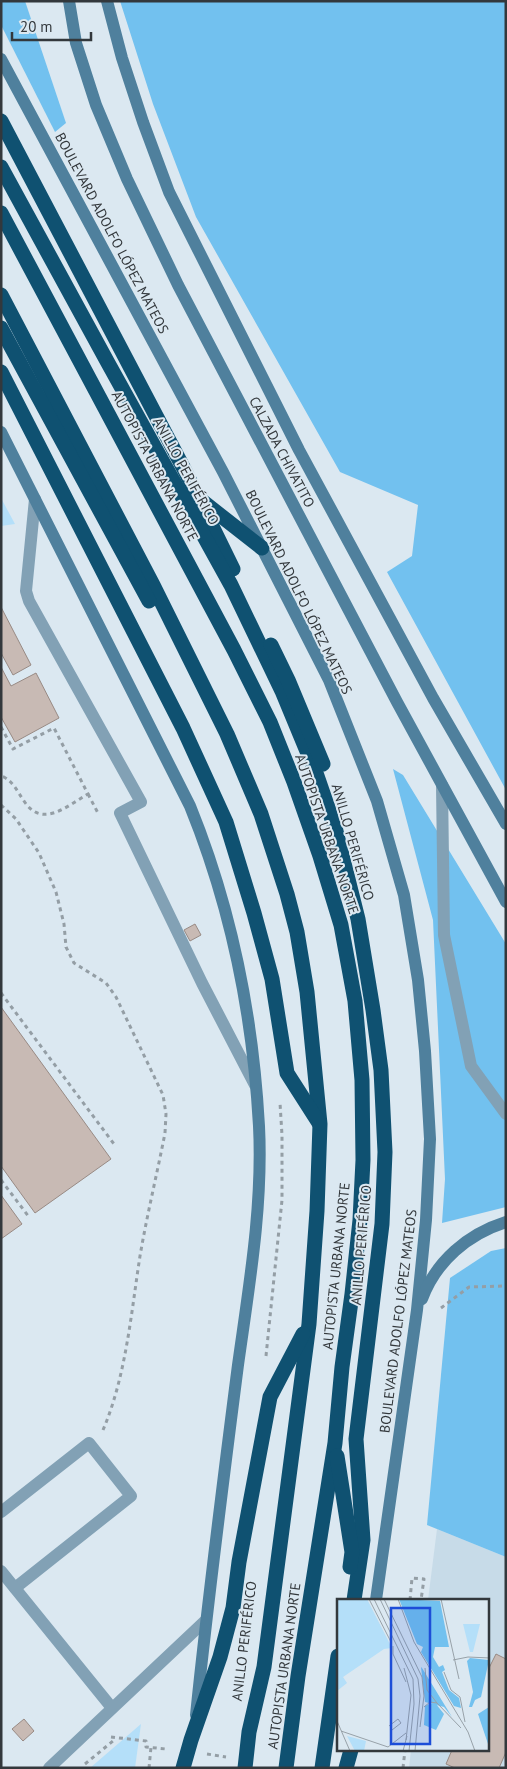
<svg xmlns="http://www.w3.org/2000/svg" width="507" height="1769" font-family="'PT Sans',sans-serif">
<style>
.built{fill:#c7dbe8}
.green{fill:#b4dff9}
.forest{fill:#72c1ef}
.building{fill:#c8bab4;stroke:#988a84}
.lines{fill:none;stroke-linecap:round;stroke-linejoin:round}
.path{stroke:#949ea5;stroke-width:3;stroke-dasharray:4 4;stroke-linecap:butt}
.lane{stroke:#82a1b5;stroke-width:12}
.secondary{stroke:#4f809d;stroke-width:12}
.highway{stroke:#0f5171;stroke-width:15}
.labels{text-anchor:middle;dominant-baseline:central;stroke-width:4;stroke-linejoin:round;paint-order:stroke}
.street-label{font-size:14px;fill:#33383c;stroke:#dbe8f1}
.inset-road{fill:none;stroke:#98a2a9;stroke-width:1}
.view{fill:#1d4ed8;fill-opacity:0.15;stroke:#1d4ed8;stroke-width:2.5}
.inset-edge{fill:none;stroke:#33383c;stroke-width:2.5}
</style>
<rect width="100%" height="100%" fill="#dbe8f1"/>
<polygon class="built" points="437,1529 506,1557 506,1768 409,1768 411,1750 488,1750 488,1600 428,1600"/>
<g class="green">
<polygon points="1,498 15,524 1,526"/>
<polygon points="141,1724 135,1768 90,1768"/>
</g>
<g class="forest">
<polygon points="1,1 25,1 66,123 55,132 1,25"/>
<polygon points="120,1 506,1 506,790 387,572 412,556 418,505 340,472 196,217 153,104"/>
<polygon points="393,769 403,775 506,944 506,1207 442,1223 445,1179 433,920"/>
<polygon points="506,1248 506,1557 427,1525 450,1278 491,1251"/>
</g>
<g class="building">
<polygon points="1,607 31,665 13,675 1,653"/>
<polygon points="1,667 11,686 36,673 59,718 15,742 1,717"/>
<polygon points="195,924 201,935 190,941 184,930"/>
<polygon points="1,1007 111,1159 35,1213 1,1166"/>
<polygon points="1,1195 22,1224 1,1239"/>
<polygon points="496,1654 506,1659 506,1752 499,1768 455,1768 446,1764 452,1750 488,1750 488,1670"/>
<polygon points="24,1719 34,1731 23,1741 12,1729"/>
</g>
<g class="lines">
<g class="path">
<path d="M1 727 13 749 54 728 88 794C67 806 42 829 24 801 17 791 14 783 4 777H1"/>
<polyline points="88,794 99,815"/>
<path d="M1 805 16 819 39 853 56 892 64 924 66 947 74 963 106 983 116 997 163 1095 166 1114 165 1133C157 1174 147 1215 140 1256 131 1314 126 1376 103 1430"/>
<polyline points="1,993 114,1144"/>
<polyline points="1,1180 29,1217"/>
<polyline points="441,1308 469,1287 506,1286"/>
<polyline points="266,1356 282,1200 282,1135 280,1103"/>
<polyline points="410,1600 412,1578 424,1579 421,1600"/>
<polyline points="111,1737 146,1741 146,1747 166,1749"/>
<polyline points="207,1754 226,1757"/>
<polyline points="85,1764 113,1741 111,1738"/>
<polyline points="149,1768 151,1747"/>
<polyline points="403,1768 405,1750"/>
</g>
<g class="lane">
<polyline points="35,499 26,591 29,601 141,802 120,813 202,983 255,1085"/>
<polyline points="442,785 444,935 471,1066 506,1114"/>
<polyline points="1,1512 89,1443 131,1496 15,1588"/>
<polyline points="1,1571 112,1708"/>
<polyline points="49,1768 205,1621"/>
</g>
<g class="secondary">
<polyline points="69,1 76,43 96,105 127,179 178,285 397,702 506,902"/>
<polyline points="107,1 122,58 143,122 169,192 299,450 433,698 506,824"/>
<polyline points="1,59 223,472 329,680 377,801 404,895 418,980 425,1051 430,1139 426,1220 417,1310 376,1600"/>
<path d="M1 432 190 806C231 907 253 1017 259 1126 263 1206 249 1286 238 1365 223 1482 208 1598 196 1715"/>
<path d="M422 1299C436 1261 468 1234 506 1222"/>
</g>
<g class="highway">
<polyline points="1,121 184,469 233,569"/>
<polyline points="1,167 108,363 231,585 282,691 316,773 336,831 358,919 373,1010 381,1070 385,1152 382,1224 356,1439 363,1540 354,1600"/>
<polyline points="1,213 234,650 270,722 294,782 320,856 341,925 355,1001 362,1080 363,1160 360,1220 352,1294 342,1367 335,1443 298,1676 286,1768"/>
<polyline points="1,295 153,585 227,734 261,814 287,894 297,932 307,992 320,1124 317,1211 309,1324 264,1667 249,1732 245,1768"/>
<polyline points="1,328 149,601"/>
<polyline points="1,372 183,728 226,822 254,913 272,979 287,1073 319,1123"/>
<polyline points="202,501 262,548"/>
<polyline points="271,645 288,680 323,764"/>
<polyline points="337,1456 352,1552 350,1567"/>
<polyline points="183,1768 191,1740 220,1657 233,1608 239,1562 270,1397 303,1334"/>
<polyline points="322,1768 338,1656"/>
<polyline points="346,1768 351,1750"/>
</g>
</g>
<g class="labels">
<g class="street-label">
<text transform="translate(112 233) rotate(62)">BOULEVARD ADOLFO LÓPEZ MATEOS</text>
<text transform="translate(282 452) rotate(62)">CALZADA CHIVATITO</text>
<text transform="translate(155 466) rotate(62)">AUTOPISTA URBANA NORTE</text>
<text transform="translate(186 471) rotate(61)">ANILLO PERIFÉRICO</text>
<text transform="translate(299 592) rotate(64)">BOULEVARD ADOLFO LÓPEZ MATEOS</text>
<text transform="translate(327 834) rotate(71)">AUTOPISTA URBANA NORTE</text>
<text transform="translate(353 842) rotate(74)">ANILLO PERIFÉRICO</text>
<text transform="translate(361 1245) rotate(-85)">ANILLO PERIFÉRICO</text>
<text transform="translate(336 1266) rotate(-84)">AUTOPISTA URBANA NORTE</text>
<text transform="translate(398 1321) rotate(-83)">BOULEVARD ADOLFO LÓPEZ MATEOS</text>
<text transform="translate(244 1641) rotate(-83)">ANILLO PERIFÉRICO</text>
<text transform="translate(284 1666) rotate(-82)">AUTOPISTA URBANA NORTE</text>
</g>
</g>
<g transform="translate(337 1599)">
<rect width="152" height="152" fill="#dbe8f1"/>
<path d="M0 0H30L55 49 47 50 6 78 10 84 0 92ZM126 25H143L136 53H133ZM10 137 29 142 27 152H18Z" fill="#b4dff9"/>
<path d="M62 0 103 2 112 48H98L96 58 102 68 106 66 108 71 105 73 112 91 122 99 124 109 117 107 84 53 86 48 80 45ZM133 59 152 61 144 98 138 101 135 108H132L136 93 130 62ZM84 68 85 69 115 118 107 108 88 103ZM92 105H99L107 115 99 131 87 126 88 107ZM152 108H153L152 148 141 115Z" fill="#72c1ef"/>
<path class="inset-road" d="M32 0 54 43M37 0 76 80 77 105 72 152M43 0 81 80 83 97 78 152M47 0 85 78 87 97 83 128M61 0 77 43 131 133 138 152M104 0 122 80M56 47V55L69 83M116 61 131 58 153 59M67 69 74 96 69 141M88 69 90 91 100 104M107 73 114 91 123 98 128 123M87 108 93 103 100 104 124 129M0 122 13 152M52 127 61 120 64 124 55 131M4 132 51 148 69 134M66 152 70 137"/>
<path class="view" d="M54 9H93V145H54Z"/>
<rect width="152" height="152" class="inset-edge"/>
</g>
<rect width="507" height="1769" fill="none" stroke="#33383c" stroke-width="5"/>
<path d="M12 32v8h79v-8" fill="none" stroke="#33383c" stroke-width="2.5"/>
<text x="20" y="32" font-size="15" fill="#33383c" stroke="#dbe8f1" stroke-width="4" paint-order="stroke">20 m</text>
</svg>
